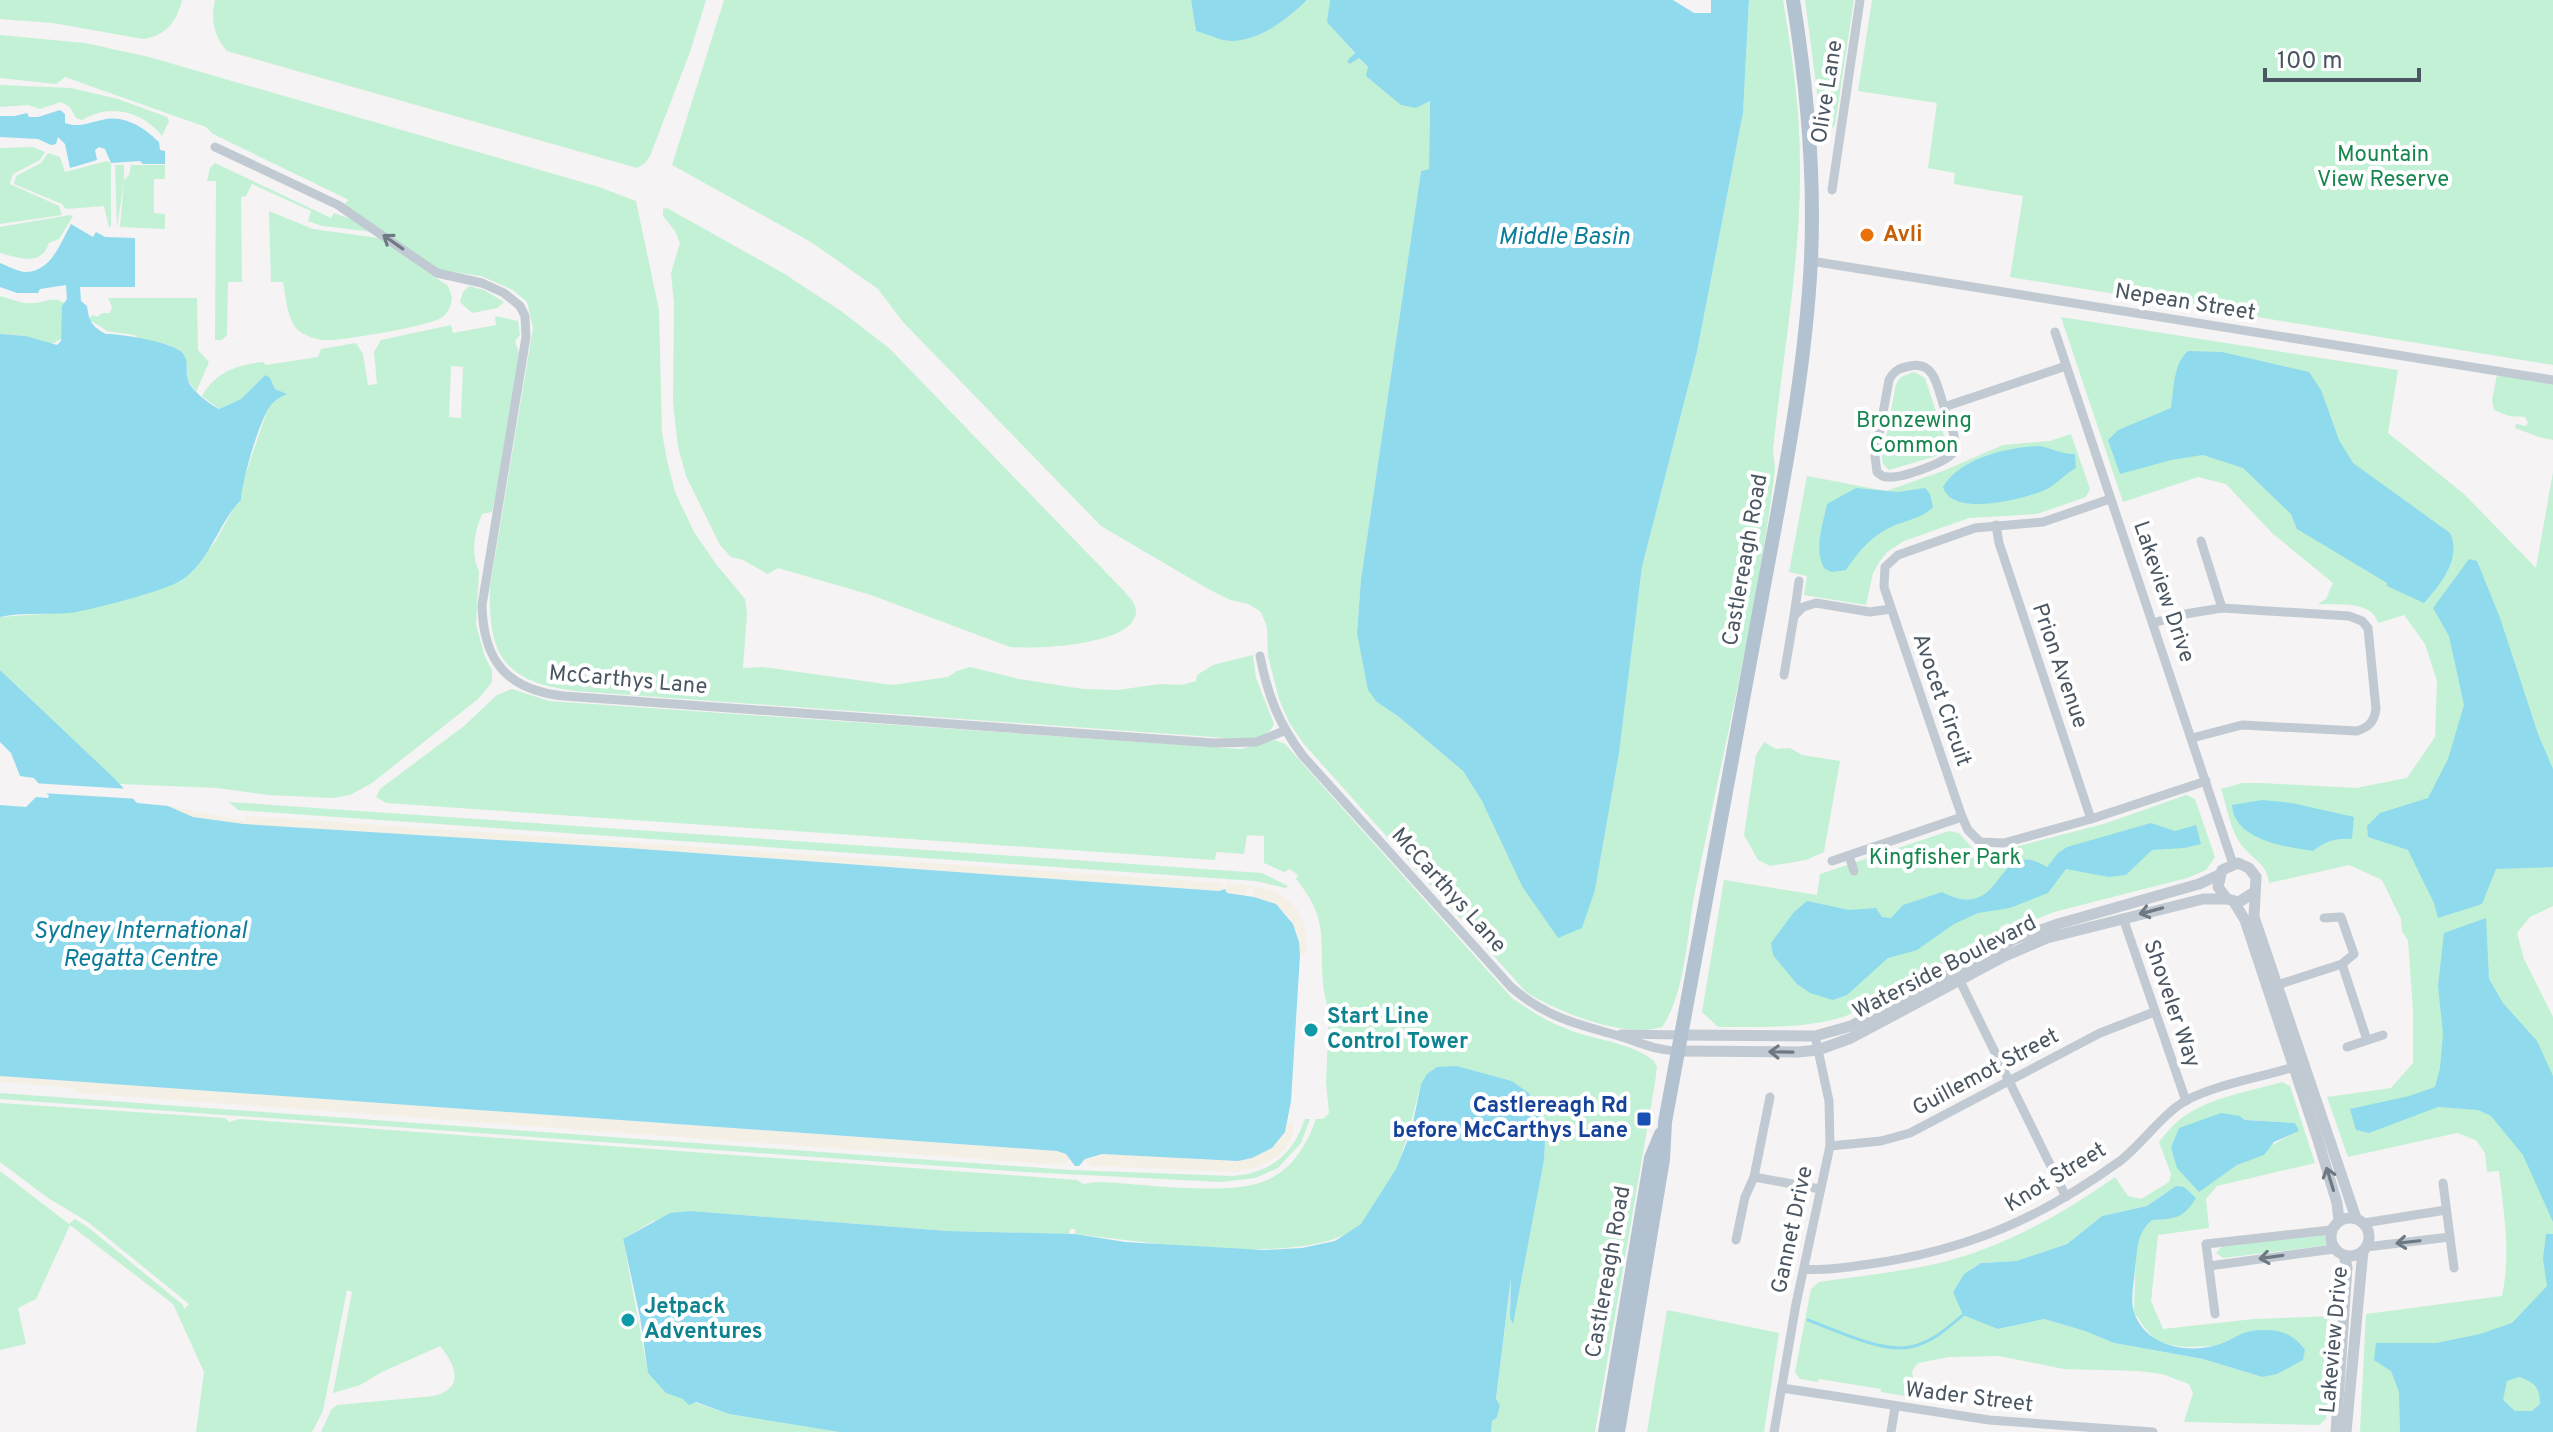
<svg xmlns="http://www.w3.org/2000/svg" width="2553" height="1432" font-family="Overpass,sans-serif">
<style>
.green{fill:#c3f1d5;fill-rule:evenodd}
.sand{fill:#f5f0e5}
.water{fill:#90daee;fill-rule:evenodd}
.pier{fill:#f5f3f3}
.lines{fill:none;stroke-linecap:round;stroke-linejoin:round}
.stream{stroke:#90daee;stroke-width:3}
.minor{stroke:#c1cad2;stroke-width:9}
.tertiary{stroke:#c1cad2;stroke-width:11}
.primary{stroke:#b3c2d1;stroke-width:14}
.oneway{stroke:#6e7983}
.food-dot{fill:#e8710a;stroke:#fff;stroke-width:3}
.culture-dot{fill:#0f9aa8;stroke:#fff;stroke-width:3}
.transit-dot{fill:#1a4fb4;stroke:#fff;stroke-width:3}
.labels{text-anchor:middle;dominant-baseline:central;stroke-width:8;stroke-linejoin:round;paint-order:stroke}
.street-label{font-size:22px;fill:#4a5661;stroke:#fff}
.park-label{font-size:22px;fill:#17864f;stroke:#fff}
.food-label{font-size:22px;font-weight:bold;fill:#c56008;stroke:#fff;text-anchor:start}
.culture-label{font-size:22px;font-weight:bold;fill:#0d838f;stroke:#fff;text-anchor:start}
.transit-label{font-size:22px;font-weight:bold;fill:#164399;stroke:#fff;text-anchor:end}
.water-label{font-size:24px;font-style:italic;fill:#0c7c9b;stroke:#fff}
</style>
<rect width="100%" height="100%" fill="#f5f3f3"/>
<g class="green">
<path d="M0 0H182C177 21 166 36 143 39L53 23 0 19Z"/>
<path d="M215 0H706L690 52 650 156 645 163 637 168 227 51C213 35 211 20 215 0Z"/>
<path d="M724 0H1191L1196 31C1207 34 1223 42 1234 41 1263 39 1287 19 1307 0H1330L1328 22 1355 54 1350 64 1359 58 1368 68 1430 100 1429 169 1421 171 1361 579 1357 633 1377 702 1399 717 1463 771 1482 801 1595 890 1619 752 1642 567 1697 352 1743 113 1749 0H1783C1792 54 1800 109 1800 164 1801 259 1783 354 1773 449L1775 470C1757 612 1723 751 1695 891 1687 933 1686 992 1662 1027 1626 1039 1557 1012 1526 992L1303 743 1289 722 1279 699 1268 656 1267 627 1261 612 1248 604 1230 600 1210 590 1101 526 903 322 878 289 811 242 672 165Z"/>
<polygon points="1805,0 1854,0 1835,125 1823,138"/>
<polygon points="1872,0 2553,0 2553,365 2010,277 2023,196 1954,184 1955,173 1928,168 1937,103 1858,91"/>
<path d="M0 35 85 43 149 57 599 187 636 201 659 310 662 433 667 460 675 492 694 532 716 564 745 599 747 614 743 668 763 667 892 685 948 677 957 671 970 667 1019 679 1083 689 1118 690 1160 684 1182 685 1196 681 1197 675 1213 665 1253 655 1256 678 1274 724C1270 736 1252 740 1240 739L575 691C505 682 488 657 490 587L533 328 527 302 513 290 481 276 439 270 344 204 349 200 213 134 206 127 65 77 56 84 0 78Z"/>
<path d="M0 85 71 88 118 99 167 117 169 121 162 136C142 111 111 103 82 120L76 118 70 107 61 102 40 109 28 105 0 107Z"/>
<polygon points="33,147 45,152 40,160 13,174 10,184 59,206 62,215 0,224 0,148"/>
<polygon points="48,153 60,157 65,172 107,161 111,164 111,227 109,227 104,206 66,209 62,204 14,184 16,176 41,163"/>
<polygon points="215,163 331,218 334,213 362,223 374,232 322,226 308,221 311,211 252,184 246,196 241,197 242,282 228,282 227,335 222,340 215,340 216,181 207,181 210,168"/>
<polygon points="115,165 124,165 124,180 129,175 131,165 165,165 165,179 154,179 154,213 165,214 165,229 120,227 124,180 117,228"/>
<path d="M667 208 783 273 841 311 889 348 1124 591C1129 597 1137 604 1136 613 1132 646 1035 649 1010 647L871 595 778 568 768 574 743 560 731 557 720 545 686 476 678 447 673 403 674 303 671 273 680 243 675 231 663 216V209Z"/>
<path d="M269 211 313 229 379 238 448 286 452 297C451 306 448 314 441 318 428 326 342 341 326 340 317 340 304 336 297 329 287 318 286 297 283 282H271Z"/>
<path d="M70 215 73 216 59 239 49 243C41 267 20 258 0 253V227Z"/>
<polygon points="469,286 484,290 504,302 497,308 472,313 460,302 463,292"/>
<path d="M0 296C11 299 21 304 33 303 46 303 52 295 64 303L61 339 50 345 26 336 0 334Z"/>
<polygon points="108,298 197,298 198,350 209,362 196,392 187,378 187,364 170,345 142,340 134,335 107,331 90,320 90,317 93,315 97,317 102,313 110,313 112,307"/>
<path d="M495 316 518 321 520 335 515 341 519 353 497 489 492 512 482 514C475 531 470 553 479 571L476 625 485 657 492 670V682L478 699 372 783 350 795 333 798 268 795 217 788 120 784 0 670V617L72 612 154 591 182 581 215 542 235 506 241 500 242 485 266 414 272 403 286 394 275 389 265 375 241 399 219 409 202 396C215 372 237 365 263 362L266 365 318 357 321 349 356 343 363 354 368 385 377 384 374 352 381 340 451 325 453 333 496 325ZM451 366 463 367 461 418 449 417Z"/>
<path d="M2061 317 2398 370 2388 433 2464 494 2536 568 2553 472V906L2530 917 2517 933 2524 959 2553 1017V1432H2360L2366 1314 2502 1296C2511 1253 2504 1214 2499 1171L2487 1172 2485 1153 2476 1140 2457 1133 2348 1157 2327 1097 2391 1088 2413 1063V1010L2408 941 2402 931 2401 919 2382 880 2349 865 2269 883C2267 862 2251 859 2240 843 2230 829 2227 806 2221 789L2242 783H2261L2356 788 2407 778 2435 737 2437 681 2425 644 2404 615 2378 623C2372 600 2338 605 2318 604L2326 599 2333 583 2272 533 2226 484 2198 477 2123 502Z"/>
<polygon points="1914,372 1925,378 1948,448 1943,454 1889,470 1883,464 1882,458 1896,384 1901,377"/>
<polygon points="2497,375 2553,384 2553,440 2539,437 2515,428 2516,424 2526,426 2528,423 2525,417 2509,416 2494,410 2492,400"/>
<polygon points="2071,434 2090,489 2086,497 2037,514 1969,518 1904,541 1887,552 1880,561 1873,573 1866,605 1804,595 1807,576 1789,572 1807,476 1886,491 1943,471 2003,445 2050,441"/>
<path d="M512 689 549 701 1241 749 1275 740 1285 744 1512 998C1530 1010 1547 1022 1567 1029 1594 1040 1631 1042 1654 1061L1657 1067 1655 1083 1595 1432H1491L1492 1421 1500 1405 1496 1400 1513 1263 1510 1301 1512 1323 1544 1160 1546 1125 1529 1093 1512 1081 1457 1066 1421 1084C1408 1132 1399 1186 1362 1223 1315 1270 1139 1241 1075 1234V1229H1070L1069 1234 948 1231 691 1211 653 1221 623 1239 648 1373 667 1393 729 1414 839 1432H321L331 1410 337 1405 434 1396C465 1388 456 1365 440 1346L382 1372 360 1385 333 1393 352 1292 347 1290 323 1411 312 1432H196L204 1372 173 1304 70 1225 36 1299 18 1308 26 1344 0 1350V1171L69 1224 75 1219 89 1228 183 1305 184 1309 189 1304 88 1222 48 1198 0 1162V1103L225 1118 229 1122 239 1119 1077 1180 1083 1184 1096 1182C1142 1183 1225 1197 1265 1181 1292 1170 1307 1145 1316 1119H1323L1329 1113 1326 1082 1329 1016 1336 1014 1335 1008 1327 1005C1313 951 1337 929 1296 879L1298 875 1290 869 1284 872 1264 863V836L1247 835 1244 854 1216 852 1215 860 386 803 376 797 380 789 464 726 497 695Z"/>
<polygon points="1764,742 1776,749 1790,748 1802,755 1840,761 1824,852 1806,860 1770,866 1758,860 1744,835 1756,755"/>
<path d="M2186 795 2195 799 2215 857 2206 870 2187 878 2054 912 2011 929 2008 923 2000 927 2002 932 1846 1016C1804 1029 1762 1027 1718 1027L1702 1012 1724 880 1817 895 1820 874 1949 831 1959 833 1974 850 2007 849 2107 823Z"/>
<polygon points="229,802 1262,873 1288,886 1286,888 1255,881 250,811 238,810"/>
<path d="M2282 1082 2290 1086 2315 1163 2217 1186 2206 1199 2209 1228 2158 1235 2151 1301 2163 1329 2254 1319 2334 1316 2326 1419 2319 1425 2184 1422 2193 1393 2189 1384 2162 1374 2139 1371 2064 1369 1999 1356 1949 1357 1918 1363 1912 1371 1916 1398 1881 1392V1389L1819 1379 1818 1382 1800 1379 1795 1372 1811 1289 1819 1282C1859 1276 1900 1272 1940 1263 2004 1247 2061 1215 2115 1177L2128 1196 2141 1199 2169 1182 2171 1174 2159 1142C2167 1132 2175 1122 2186 1115 2212 1097 2251 1091 2282 1082ZM2240 1116 2245 1120 2295 1123 2298 1131C2275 1142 2257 1156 2234 1167ZM2176 1186 2170 1219H2153L2142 1229 2136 1246 2134 1312 2144 1327 2158 1343 2185 1347 2216 1346 2250 1331 2261 1377 2203 1359 2114 1343 2085 1331 2044 1319 1998 1329 1953 1292 1964 1274 1981 1263 2016 1261 2067 1244 2102 1216 2147 1206Z"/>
<path d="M0 1093 1070 1170 1233 1176C1271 1173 1293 1154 1305 1119H1310L1301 1143 1278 1168 1255 1178 1221 1182 1025 1172 0 1099Z"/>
<polygon points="2325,1233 2327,1245 2314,1247 2223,1258 2216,1253 2222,1246"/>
<polygon points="1667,1310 1779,1333 1764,1432 1647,1432"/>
</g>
<g class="sand">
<polygon points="168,806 245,821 246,816 1223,883 1223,889 1220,891 628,848 244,824 192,817"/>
<path d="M1225 883C1274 887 1310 895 1306 954H1300C1298 919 1285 906 1253 897V889H1247L1246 896 1227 893Z"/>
<polygon points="0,1076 1057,1151 1066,1154 1070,1160 1063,1165 78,1093 73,1088 0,1082"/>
<path d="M1287 1124H1294C1293 1154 1262 1168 1235 1172L1093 1166 1084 1161 1102 1154 1238 1161C1261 1156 1280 1148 1287 1124Z"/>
</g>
<g class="water">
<path d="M1191 0H1307C1287 19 1263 39 1234 41 1223 42 1207 34 1196 31Z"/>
<polygon points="1330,0 1673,0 1694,13 1711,13 1711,0 1749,0 1743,113 1697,352 1642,567 1619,753 1595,890 1582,928 1558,938 1522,886 1482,801 1463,771 1399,717 1377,702 1368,690 1357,633 1361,579 1421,171 1429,169 1430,101 1416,108 1401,105 1366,76 1368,67 1359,58 1350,64 1347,61 1355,53 1327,22"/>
<path d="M60 110 65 114V123C81 128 86 123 102 120 124 114 143 127 159 142L160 150 165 151V164H143L140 161 111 163 105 149 99 147 95 150 97 160 70 168 65 144 58 137 56 144 51 145 38 139 0 137V116H15L27 113 29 117H38Z"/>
<path d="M71 224 93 237 96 232 105 237 135 238V287H80L81 301 87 306C89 321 92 327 106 334 121 334 177 342 184 355 189 363 185 372 188 380 191 390 209 404 219 409L241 399 265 375 270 378 275 389 287 394C281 397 275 400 271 405 259 420 242 481 241 500 219 522 210 561 182 580 168 590 88 611 69 613 46 615 22 612 0 617V334L26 336 57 345 61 341 62 306 67 299 66 285 40 289 38 293H17L0 287V263C8 266 16 271 25 272 51 272 60 244 71 224Z"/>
<path d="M2188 351 2222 352 2309 372 2321 390 2339 440 2353 463 2450 533C2462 558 2441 584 2424 603L2387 586V583L2297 529 2291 514 2243 468 2203 455 2171 460 2120 474 2108 440 2118 430 2171 408C2174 389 2173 364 2188 351Z"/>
<path d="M2040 446C2051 448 2064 455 2075 454L2076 468C2063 475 2055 487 2040 492 2017 500 1952 517 1943 487 1960 458 2008 447 2040 446Z"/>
<path d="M1856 488 1898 492 1925 488 1930 494 1933 507C1923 518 1907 520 1893 526 1871 536 1859 551 1846 570L1832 572 1825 569C1813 551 1823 524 1827 504Z"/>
<polygon points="2469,559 2477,561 2500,618 2538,734 2553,769 2553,867 2496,869 2482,904 2438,918 2434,903 2408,850 2368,837 2367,826 2380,813 2428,798 2448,759 2464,705 2449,636 2433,608"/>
<polygon points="0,670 115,779 137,803 168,806 193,817 244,824 628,848 1219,891 1225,889 1227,893 1254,897 1276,904 1293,924 1299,942 1300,955 1291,1101 1285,1132 1272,1148 1252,1158 1238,1161 1102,1154 1085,1159 1079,1166 1075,1166 1066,1154 1057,1151 0,1076 0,805 26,807 36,797 48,798 49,796 34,778 20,776 11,753 0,742"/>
<path d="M2262 800 2292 803 2354 817 2352 839C2335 838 2326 841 2313 851 2286 847 2234 840 2232 805Z"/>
<path d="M2151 823 2175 831 2196 825 2201 844 2184 848 2152 850 2126 875 2109 877 2066 869 2048 893 2010 908 1978 913 1954 924 1917 950 1888 958 1847 995 1833 1000 1810 993 1797 984 1773 955 1771 943 1794 912 1807 901 1849 910 1876 908 1882 917 1891 918 1903 905 1942 892C2006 926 1993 833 2047 867L2058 853 2067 847Z"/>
<polygon points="2486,918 2489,979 2503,1003 2537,1041 2553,1076 2553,1222 2523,1155 2491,1116 2478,1110 2438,1107 2369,1133 2356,1130 2350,1109 2409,1096 2435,1087 2440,1068 2443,1034 2438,986 2444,933"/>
<polygon points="1457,1066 1512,1081 1529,1093 1546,1125 1544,1160 1513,1324 1510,1318 1511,1277 1496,1399 1500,1405 1497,1417 1492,1421 1491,1432 839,1432 729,1414 696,1402 689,1405 683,1399 666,1393 648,1373 640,1317 623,1239 670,1213 691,1211 948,1231 1075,1234 1125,1242 1264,1250 1302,1248 1335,1241 1361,1224 1396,1169 1411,1132 1421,1084 1427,1074 1437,1067"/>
<polygon points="2221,1113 2240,1116 2245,1120 2295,1123 2299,1131 2274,1142 2264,1155 2237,1165 2199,1192 2177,1168 2171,1148 2179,1128"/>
<path d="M2176 1186 2184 1187 2196 1198C2184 1218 2175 1219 2152 1220 2136 1234 2138 1249 2135 1269 2134 1282 2130 1300 2134 1312 2145 1346 2186 1354 2217 1345 2229 1342 2239 1333 2251 1331 2274 1328 2292 1331 2305 1350L2303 1360 2277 1374 2262 1377 2203 1359 2114 1343 2085 1331 2044 1319 1998 1329 1963 1315 1953 1292 1964 1274 1981 1263 2016 1261 2067 1244 2102 1216 2147 1206Z"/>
<path d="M2546 1234H2553V1432H2400L2399 1392 2391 1371 2374 1360 2376 1343H2436L2480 1334 2512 1323 2547 1286 2543 1259ZM2519 1377C2534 1382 2540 1387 2540 1404L2532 1411H2515L2503 1400 2507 1381Z"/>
</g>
<polygon class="pier" points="32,783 130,789 139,799 41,793"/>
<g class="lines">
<path class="stream" d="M1808 1320C1835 1330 1882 1353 1910 1347 1931 1343 1948 1328 1963 1315"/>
<g class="minor">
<path d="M215 147 338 205 437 273 482 283 504 293 520 306 525 316 526 337 482 605C483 662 508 690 564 696L1214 743 1256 742 1284 731"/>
<polyline points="1832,190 1860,0"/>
<polyline points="1811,261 2553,380"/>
<polyline points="2055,332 2233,864"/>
<path d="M1944 407C1948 419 1958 438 1954 451 1950 462 1901 478 1889 477 1882 477 1882 476 1877 472L1875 457 1889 380C1894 370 1900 368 1910 366 1935 360 1938 389 1944 407L2066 366"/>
<polyline points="2110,499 2043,522 1975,528 1898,555 1885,567 1884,587 1962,817 1968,830 1980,842 2004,843 2091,819 2206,781"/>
<polyline points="1996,525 1999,543 2091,819"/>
<polyline points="2201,541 2222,608"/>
<polyline points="1794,616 1799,581"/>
<path d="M2153 623 2185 614 2222 608 2349 616 2362 621 2368 628 2376 709C2374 722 2369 727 2357 731L2242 725 2192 738"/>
<path d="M1260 656C1268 697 1279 724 1303 756L1511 987C1543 1015 1572 1023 1612 1034 1637 1041 1652 1050 1679 1051"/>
<polyline points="1784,675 1794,616 1803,607 1816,603 1870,612 1891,609"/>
<polyline points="1849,856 1854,871"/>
<polyline points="1832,861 1962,817"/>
<polyline points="2123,918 2186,1101"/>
<polyline points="2324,918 2341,917 2354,954 2342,964"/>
<polyline points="1960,981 2066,1197"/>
<polyline points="2271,987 2342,964 2367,1040"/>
<polyline points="1621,1034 1682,1035"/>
<polyline points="2347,1047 2383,1035"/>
<polyline points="1830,1146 1881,1141 1910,1133 2100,1033 2154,1012"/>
<polyline points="1754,1177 1820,1189"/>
<polyline points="2443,1183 2454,1268"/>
<polyline points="2364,1223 2446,1210"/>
<polyline points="1736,1240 1745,1197 1754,1177 1770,1097"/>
<polyline points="2366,1247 2450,1237"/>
<polyline points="2209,1266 2334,1249"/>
<path d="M1804 1269C1826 1271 1848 1267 1870 1264 1968 1250 2041 1218 2120 1161 2143 1143 2163 1113 2187 1100 2217 1084 2264 1077 2297 1066"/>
<polyline points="2215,1314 2206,1244 2331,1230"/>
<polyline points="1782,1388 1989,1420 2153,1432"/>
<polyline points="1774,1432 1796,1304 1830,1146 1829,1101 1815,1036"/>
<polyline points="1891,1432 1895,1407"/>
</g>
<g class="tertiary">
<polyline points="2253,893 2239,902 2227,899 2218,887 2222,870 2238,863 2249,868 2256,877 2254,917 2356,1218"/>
<polyline points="2234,902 2245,920 2318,1140 2337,1203 2339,1220"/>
<polyline points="1682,1035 1815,1036 1851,1026 2015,939 2058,924 2199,884 2219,875"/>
<polyline points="1679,1051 1798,1052 1818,1050 1851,1038 2005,956 2047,938 2203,899 2227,899"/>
<circle cx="2350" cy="1237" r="19"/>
<polyline points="2336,1432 2347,1267 2344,1255"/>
<polyline points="2346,1432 2363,1251"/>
</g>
<g class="primary">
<polyline points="1605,1432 1651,1158 1661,1134"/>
<path d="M1618 1432 1663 1159 1665 1122C1696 958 1727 794 1756 629 1778 507 1805 383 1811 259 1815 171 1807 86 1793 0"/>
</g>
</g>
<defs><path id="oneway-shaft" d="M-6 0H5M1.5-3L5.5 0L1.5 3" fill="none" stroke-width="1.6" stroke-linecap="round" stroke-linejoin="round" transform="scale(2)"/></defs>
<g class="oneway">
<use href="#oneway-shaft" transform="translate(393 242) rotate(-145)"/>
<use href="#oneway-shaft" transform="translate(2151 911) rotate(165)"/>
<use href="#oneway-shaft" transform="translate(1781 1052) rotate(-179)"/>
<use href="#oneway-shaft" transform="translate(2330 1179) rotate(-107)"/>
<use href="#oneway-shaft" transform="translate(2408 1242) rotate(174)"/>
<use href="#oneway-shaft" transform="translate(2271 1257) rotate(172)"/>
</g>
<circle class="food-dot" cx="1867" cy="235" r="8"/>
<g class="culture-dot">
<circle cx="1311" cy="1030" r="8"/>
<circle cx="628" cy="1320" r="8"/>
</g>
<rect class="transit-dot" x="1636" y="1111" width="16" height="16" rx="4"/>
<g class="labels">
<g class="street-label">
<text transform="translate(1828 92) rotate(-81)">Olive Lane</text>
<text transform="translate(2185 303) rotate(9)">Nepean Street</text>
<text transform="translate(1746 560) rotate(-80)">Castlereagh Road</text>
<text transform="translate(2163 592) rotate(71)">Lakeview Drive</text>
<text transform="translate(2059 666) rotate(71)">Prion Avenue</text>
<text transform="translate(628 681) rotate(5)">McCarthys Lane</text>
<text transform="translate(1941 700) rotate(71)">Avocet Circuit</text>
<text transform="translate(1448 891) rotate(48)">McCarthys Lane</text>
<text transform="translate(1945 968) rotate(-27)">Waterside Boulevard</text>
<text transform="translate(2171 1004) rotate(71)">Shoveler Way</text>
<text transform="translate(1986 1073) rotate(-28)">Guillemot Street</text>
<text transform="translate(2056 1178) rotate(-31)">Knot Street</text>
<text transform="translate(1793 1230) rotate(-78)">Gannet Drive</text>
<text transform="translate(1609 1272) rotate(-80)">Castlereagh Road</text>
<text transform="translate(2335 1340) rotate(-85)">Lakeview Drive</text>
<text transform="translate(1969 1398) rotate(7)">Wader Street</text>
</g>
<g class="park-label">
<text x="2383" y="155">Mountain<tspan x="2383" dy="25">View Reserve</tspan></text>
<text x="1914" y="421">Bronzewing<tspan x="1914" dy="25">Common</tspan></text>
<text x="1945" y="858">Kingfisher Park</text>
</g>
<g class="food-label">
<text x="1883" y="235">Avli</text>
</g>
<g class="culture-label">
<text x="1327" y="1017">Start Line<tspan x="1327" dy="25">Control Tower</tspan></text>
<text x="644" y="1307">Jetpack<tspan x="644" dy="25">Adventures</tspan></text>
</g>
<g class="transit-label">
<text x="1628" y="1106">Castlereagh Rd<tspan x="1628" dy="25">before McCarthys Lane</tspan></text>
</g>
<g class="water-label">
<text x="1564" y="238">Middle Basin</text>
<text x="140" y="932">Sydney International<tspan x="140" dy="28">Regatta Centre</tspan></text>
</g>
</g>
<path d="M2265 68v12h154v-12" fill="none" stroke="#4a5661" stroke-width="4"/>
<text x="2277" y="68" font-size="24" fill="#4a5661" stroke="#ffffff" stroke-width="6" paint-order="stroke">100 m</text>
</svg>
